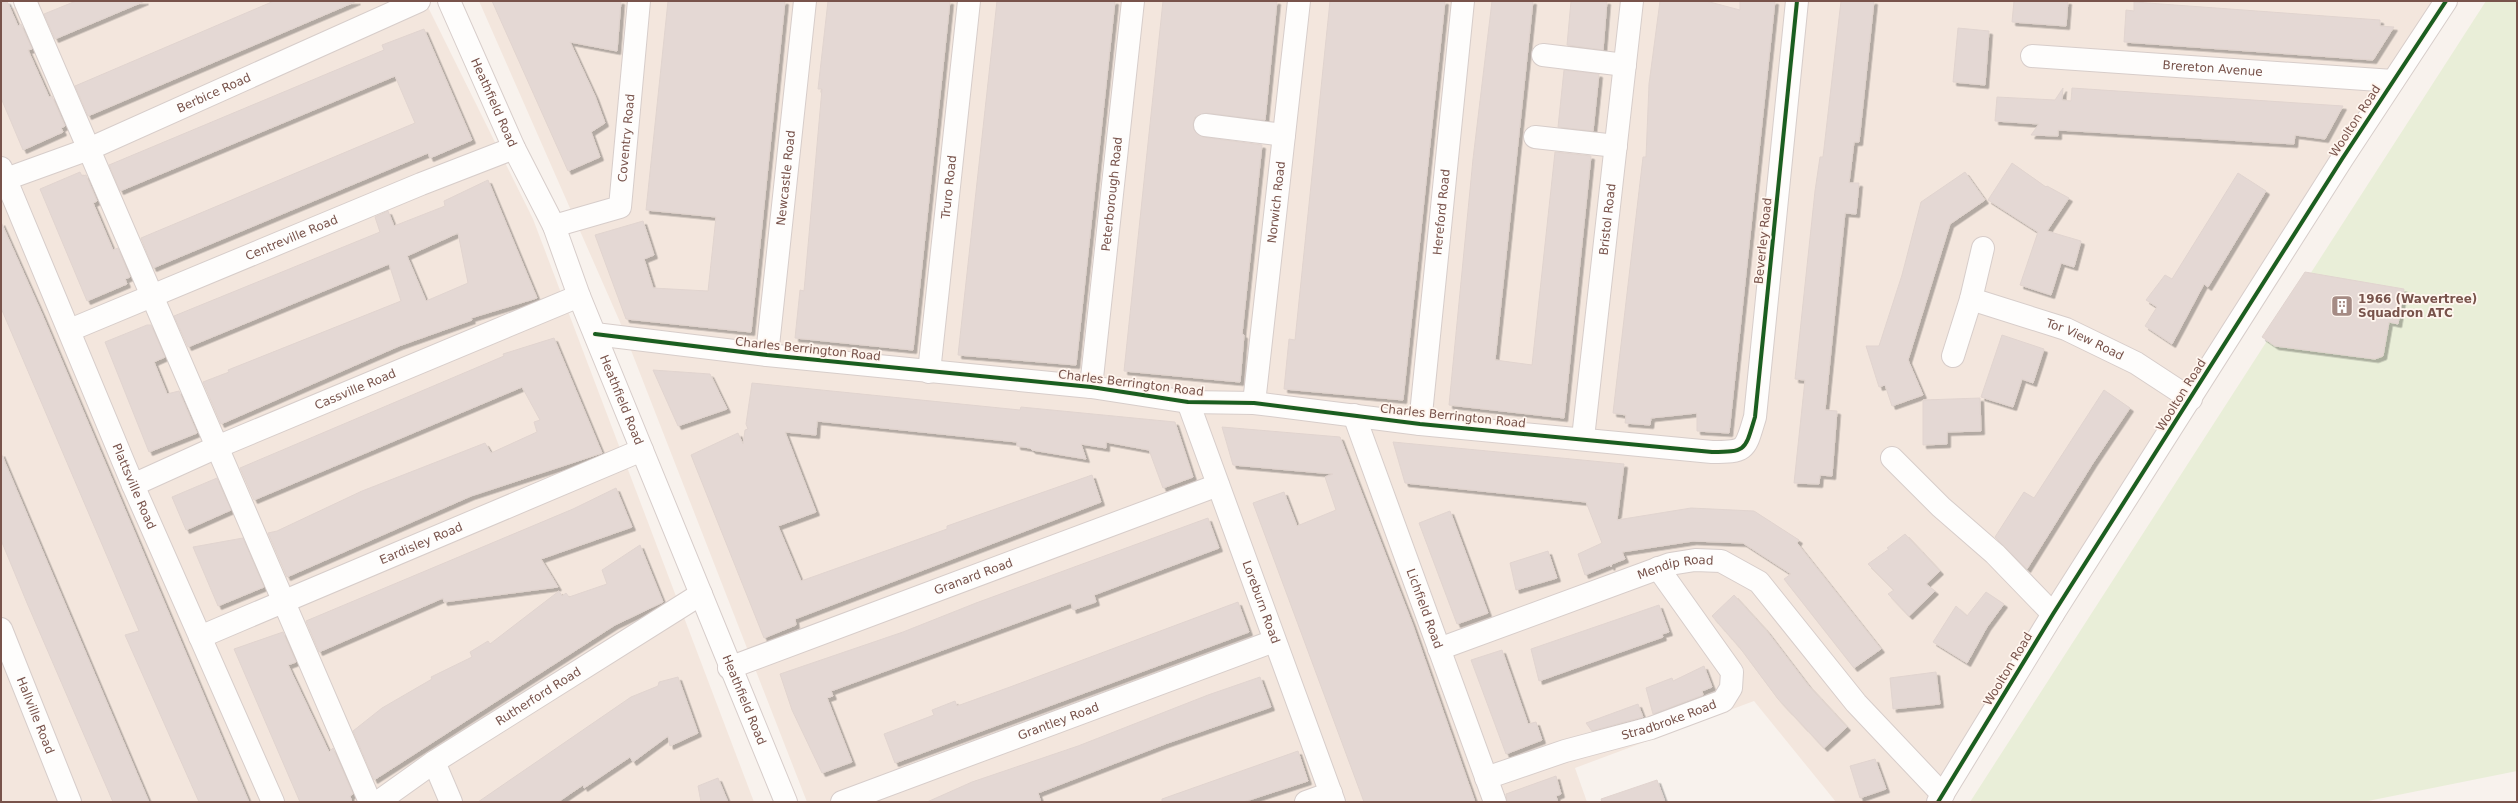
<svg xmlns="http://www.w3.org/2000/svg" width="2518" height="803" font-family="'DejaVu Sans',sans-serif">
<style>
.residential{fill:#f3e6dd}
.green{fill:#e9eed8}
.building{fill:#e4d8d4;stroke:#e1d4cf;fill-rule:evenodd;filter:url(#shadow)}
.lines{fill:none;stroke-linecap:round;stroke-linejoin:round}
.minor-casing{stroke:#d7cdca;stroke-width:24}
.minor{stroke:#fefdfc;stroke-width:22}
.cycleway-casing{stroke:#fff6ef;stroke-width:6}
.cycleway{stroke:#1b5e20;stroke-width:4}
.labels{text-anchor:middle;dominant-baseline:central;stroke-width:3.5;stroke-linejoin:round;paint-order:stroke}
.street-label{font-size:12px;fill:#78534b;stroke:#fff6ef}
.poi-label{font-size:12px;font-weight:bold;fill:#78534b;stroke:#fff6ef;text-anchor:start}
</style>
<defs>
<filter id="shadow"><feDropShadow dx="3.5" dy="3.5" stdDeviation="0" flood-color="#0004"/></filter>
</defs>
<rect width="100%" height="100%" fill="#f8f2ed"/>
<g class="residential">
<polygon points="29,1 425,1 533,219 754,802 1,802 1,13"/>
<polygon points="479,1 2446,1 1932,802 1836,802 1754,701 1575,768 1587,802 807,802 620,322"/>
</g>
<polygon class="green" points="2486,1 2517,1 2517,771 2363,802 1970,802"/>
<g class="building">
<polygon points="1,1 7,1 18,26 21,24 32,49 28,50 49,97 52,96 65,126 61,128 63,132 23,150 1,98"/>
<polygon points="76,1 145,1 55,39 44,14"/>
<polygon points="274,1 357,1 88,116 75,86"/>
<polygon points="492,1 621,1 617,51 570,42 595,96 605,123 591,132 600,157 568,171"/>
<polygon points="668,1 785,1 751,332 626,319 595,235 643,221 654,255 644,259 653,288 708,291 716,217 646,210"/>
<polygon points="828,1 950,1 913,350 795,338 800,290 804,291 822,89 818,89"/>
<polygon points="997,1 1115,1 1076,365 958,355"/>
<polygon points="1163,1 1277,1 1265,120 1206,113 1195,117 1193,124 1194,130 1203,137 1262,145 1242,334 1244,335 1240,382 1124,371"/>
<polygon points="1330,1 1445,1 1403,400 1284,389 1289,339 1295,340"/>
<polygon points="1492,1 1533,1 1495,360 1532,365 1555,152 1591,156 1564,418 1449,405 1473,159"/>
<polygon points="1571,1 1607,1 1603,50 1567,45"/>
<polygon points="1660,1 1706,1 1740,10 1740,1 1775,1 1729,433 1697,431 1697,413 1651,418 1650,425 1625,423 1626,415 1613,413 1643,157 1646,157 1649,84"/>
<polygon points="1841,1 1874,1 1859,142 1854,142 1849,183 1859,183 1856,214 1845,213 1825,410 1837,411 1832,476 1820,475 1819,484 1794,483 1805,380 1795,379 1815,191 1820,157 1823,157"/>
<polygon points="2014,1 2068,1 2066,26 2012,22"/>
<polygon points="2134,2 2380,20 2380,26 2394,27 2373,60 2124,42 2126,10 2134,11"/>
<polygon points="1958,28 1989,31 1985,85 1953,82"/>
<polygon points="424,29 472,140 430,158 428,153 153,268 141,238 415,123 395,76 120,191 109,165 384,50 382,45"/>
<polygon points="1564,70 1599,74 1593,131 1558,127"/>
<polygon points="2063,88 2062,100 2071,101 2072,88 2343,106 2325,139 2295,135 2294,144 2058,130 2058,136 2031,135 2039,124 1995,121 1997,97 2055,100"/>
<polygon points="2012,163 2046,187 2047,186 2069,198 2047,231 2081,241 2074,267 2061,263 2051,295 2020,285 2038,232 1988,200"/>
<polygon points="80,172 82,176 86,175 97,201 93,203 113,250 118,248 130,277 125,279 127,284 87,301 40,189"/>
<polygon points="1965,172 1985,200 1950,224 1908,360 1923,395 1892,406 1885,385 1879,387 1866,346 1879,346 1902,275 1921,202"/>
<polygon points="2238,173 2266,191 2208,287 2204,284 2172,344 2145,326 2157,307 2146,300 2165,275 2172,279"/>
<path d="M488 180 537 298 471 318 472 320 399 346 221 424 203 382 229 372 228 370 401 301 389 264 188 347 174 316 380 232 375 217 388 211 394 226 445 206 444 201ZM458 233 468 283 426 301 407 256Z"/>
<polygon points="1,222 42,314 249,802 199,802 125,635 139,631 1,308"/>
<polygon points="2305,272 2404,289 2398,324 2389,322 2383,356 2375,359 2275,346 2262,337"/>
<polygon points="147,325 151,325 165,357 154,362 167,394 179,391 197,433 149,452 105,342"/>
<polygon points="2002,335 2044,349 2033,383 2022,379 2013,407 1981,397"/>
<polygon points="554,338 602,453 471,496 287,577 268,533 277,531 362,491 485,443 491,453 537,432 534,422 540,420 522,387 254,500 240,468 504,356 503,354"/>
<polygon points="653,370 710,374 727,409 678,426"/>
<polygon points="752,383 1020,410 1021,407 1175,422 1193,477 1163,488 1149,450 1106,442 1106,448 1081,444 1086,459 1032,450 1030,448 1017,446 1017,442 817,421 816,435 785,432 816,512 778,526 801,581 947,529 947,526 1092,475 1101,502 795,619 796,625 764,638 691,455 738,433 743,444 745,430 748,429 746,424"/>
<polygon points="2104,390 2130,408 2093,463 2027,569 1995,537 2024,492 2034,498"/>
<polygon points="1980,398 1981,431 1947,432 1947,444 1923,445 1923,400"/>
<polygon points="1222,427 1340,437 1412,623 1475,802 1364,802 1253,503 1284,492 1297,526 1336,510 1325,477 1333,474 1233,465"/>
<polygon points="1393,442 1624,464 1617,520 1691,508 1754,511 1799,540 1797,543 1881,649 1854,668 1784,579 1791,574 1743,543 1693,541 1622,552 1625,559 1612,564 1611,567 1610,565 1585,575 1578,554 1602,543 1586,502 1405,483"/>
<polygon points="1,453 149,802 113,802 27,603 1,540"/>
<polygon points="217,478 231,510 186,530 172,497"/>
<polygon points="616,488 632,527 541,559 558,587 444,602 443,598 319,652 306,621 573,509"/>
<polygon points="1450,511 1488,613 1457,624 1419,523"/>
<polygon points="1208,518 1219,548 1094,595 1096,602 1073,610 1071,603 831,691 833,696 827,698 852,762 822,773 792,710 780,674 903,632 976,603"/>
<polygon points="1905,534 1940,571 1926,584 1935,591 1909,616 1888,594 1894,590 1868,564 1889,549 1887,548"/>
<polygon points="243,538 264,587 218,606 193,547"/>
<polygon points="640,545 663,602 615,625 374,780 353,731 382,708 432,679 431,677 472,657 470,652 488,641 490,644 559,591 562,596 566,593 569,597 607,584 602,570"/>
<polygon points="1548,551 1557,578 1516,590 1510,563"/>
<polygon points="1986,592 2004,604 1987,627 1967,663 1933,642 1956,606 1967,616"/>
<polygon points="1734,595 1766,630 1808,685 1847,727 1824,748 1778,699 1740,648 1712,616"/>
<polygon points="1238,602 1249,632 895,763 884,734 934,715 932,710 955,701 957,706 1010,687"/>
<polygon points="1659,605 1669,632 1662,634 1663,637 1539,681 1531,649"/>
<polygon points="283,632 296,662 288,665 329,752 333,748 353,794 350,796 352,802 300,802 234,649"/>
<polygon points="1502,650 1528,724 1536,722 1542,740 1506,754 1471,660"/>
<polygon points="1704,666 1712,687 1702,691 1703,695 1653,714 1646,688 1672,678 1673,681"/>
<polygon points="1936,672 1940,704 1893,709 1890,678"/>
<polygon points="678,677 698,733 670,746 668,736 633,762 630,757 584,788 583,785 558,802 478,802 631,697 658,686 659,682"/>
<polygon points="1260,677 1271,707 1165,744 1038,793 1041,802 927,802 972,782 1078,746 1208,695"/>
<polygon points="1638,704 1643,717 1592,731 1586,723"/>
<polygon points="1298,751 1308,781 1243,802 1162,802 1162,799"/>
<polygon points="1875,759 1886,789 1860,798 1850,766"/>
<polygon points="1556,776 1561,794 1556,796 1558,802 1507,802 1506,794"/>
<polygon points="718,778 728,802 701,802 698,786"/>
<polygon points="1657,780 1665,802 1602,802 1601,799"/>
</g>
<g class="lines">
<g class="minor-casing">
<g id="minor">
<polyline points="25,1 370,802"/>
<path id="s1" d="M449 1 514 148 554 226 579 296 786 802"/>
<polyline points="1543,55 1625,65"/>
<path id="s2" d="M2032 56 2393 81"/>
<polyline points="1205,125 1284,135"/>
<polyline points="1535,137 1616,146"/>
<path id="s3" d="M1 168 133 485 273 802"/>
<path id="s4" d="M6 179 89 149 419 1"/>
<path id="s5" d="M554 226 620 207 639 1"/>
<path id="s6" d="M1971 299 2066 329 2136 363 2191 399"/>
<path id="s7" d="M70 330 421 184 514 148"/>
<path d="M595 334 767 355 1091 387 1188 402 1254 403 1420 424 1712 452C1747 452 1745 450 1755 417L1797 1"/>
<path id="s8" d="M767 355 805 1"/>
<polyline points="1953,356 1971,299 1983,248"/>
<path id="s9" d="M929 372 969 1"/>
<path id="s10" d="M1091 387 1133 1"/>
<path id="s11" d="M1188 402 1334 802"/>
<path id="s12" d="M1254 403 1299 1"/>
<path id="s13" d="M1354 415 1495 802"/>
<path id="s14" d="M1420 424 1463 1"/>
<path id="s15" d="M1583 438 1632 1"/>
<polyline points="1892,458 1941,507 1995,554 2053,614"/>
<path id="s16" d="M133 485 217 447 579 296"/>
<path id="s17" d="M1 629 70 802"/>
<path id="s18" d="M200 637 642 450"/>
<path id="s19" d="M1439 649 1670 564 1695 560 1721 561 1759 582 1856 703 1943 795"/>
<path id="s20" d="M729 668 1218 485"/>
<polyline points="434,762 451,802"/>
<path id="s21" d="M1486 778 1565 751 1651 728 1723 701 1731 688 1732 672 1658 568"/>
<path id="s22" d="M378 802 434 762 701 594"/>
<path id="s23" d="M842 802 1274 641"/>
<polyline points="1306,802 1331,793"/>
<polyline points="1938,802 2053,614 2342,159 2446,1"/>
</g>
</g>
<use href="#minor" class="minor"/>
<g class="cycleway-casing">
<g id="cycleway">
<path d="M595 334 767 355 1091 387 1188 402 1254 403 1420 424 1712 452C1747 452 1745 450 1755 417L1797 1"/>
<polyline points="1938,802 2053,614 2342,159 2446,1"/>
</g>
</g>
<use href="#cycleway" class="cycleway"/>
</g>
<defs>
<g id="building-square" transform="scale(1.15)"><rect x="-9" y="-9" width="18" height="18" rx="4" fill="#a58b84" stroke="#fff6ef"/><path d="M-4-6H4V6H1V3H-1V6H-4ZM-2.5-4.3h1.7v1.8h-1.7ZM.8-4.3h1.7v1.8H.8ZM-2.5-1h1.7V.8h-1.7ZM.8-1h1.7V.8H.8Z" fill="#fff"/></g>
</defs>
<g fill-rule="evenodd">
<use href="#building-square" x="2342" y="306"/>
</g>
<g class="labels">
<g class="street-label">
<text stroke="none"><textPath href="#s2" startOffset="181">Brereton Avenue</textPath></text>
<text stroke="none"><textPath href="#s4" startOffset="225">Berbice Road</textPath></text>
<text stroke="none"><textPath href="#s1" startOffset="111">Heathfield Road</textPath></text>
<text transform="translate(2355 121) rotate(-57)">Woolton Road</text>
<text stroke="none"><textPath href="#s5" startOffset="138">Coventry Road</textPath></text>
<text stroke="none"><textPath href="#s8" startOffset="178">Newcastle Road</textPath></text>
<text stroke="none"><textPath href="#s9" startOffset="186">Truro Road</textPath></text>
<text stroke="none"><textPath href="#s10" startOffset="194">Peterborough Road</textPath></text>
<text stroke="none"><textPath href="#s12" startOffset="202">Norwich Road</textPath></text>
<text stroke="none"><textPath href="#s14" startOffset="213">Hereford Road</textPath></text>
<text stroke="none"><textPath href="#s15" startOffset="220">Bristol Road</textPath></text>
<text stroke="none"><textPath href="#s7" startOffset="240">Centreville Road</textPath></text>
<text transform="translate(1763 241) rotate(-84)">Beverley Road</text>
<text stroke="none"><textPath href="#s6" startOffset="121">Tor View Road</textPath></text>
<text transform="translate(808 349) rotate(6)">Charles Berrington Road</text>
<text transform="translate(1131 383) rotate(7)">Charles Berrington Road</text>
<text stroke="none"><textPath href="#s16" startOffset="242">Cassville Road</textPath></text>
<text transform="translate(2181 395) rotate(-58)">Woolton Road</text>
<text stroke="none"><textPath href="#s1" startOffset="435">Heathfield Road</textPath></text>
<text transform="translate(1453 416) rotate(6)">Charles Berrington Road</text>
<text stroke="none"><textPath href="#s3" startOffset="345">Plattsville Road</textPath></text>
<text stroke="none"><textPath href="#s18" startOffset="240">Eardisley Road</textPath></text>
<text stroke="none"><textPath href="#s19" startOffset="251">Mendip Road</textPath></text>
<text stroke="none"><textPath href="#s20" startOffset="261">Granard Road</textPath></text>
<text stroke="none"><textPath href="#s11" startOffset="213">Loreburn Road</textPath></text>
<text stroke="none"><textPath href="#s13" startOffset="206">Lichfield Road</textPath></text>
<text transform="translate(2008 669) rotate(-59)">Woolton Road</text>
<text stroke="none"><textPath href="#s22" startOffset="192">Rutherford Road</textPath></text>
<text stroke="none"><textPath href="#s1" startOffset="759">Heathfield Road</textPath></text>
<text stroke="none"><textPath href="#s17" startOffset="93">Hallville Road</textPath></text>
<text stroke="none"><textPath href="#s21" startOffset="192">Stradbroke Road</textPath></text>
<text stroke="none"><textPath href="#s23" startOffset="231">Grantley Road</textPath></text>
</g>
<g class="poi-label">
<text x="2358" y="299">1966 (Wavertree)<tspan x="2358" dy="14">Squadron ATC</tspan></text>
</g>
</g>
<rect width="2518" height="803" fill="none" stroke="#78534b" stroke-width="4"/>
</svg>
